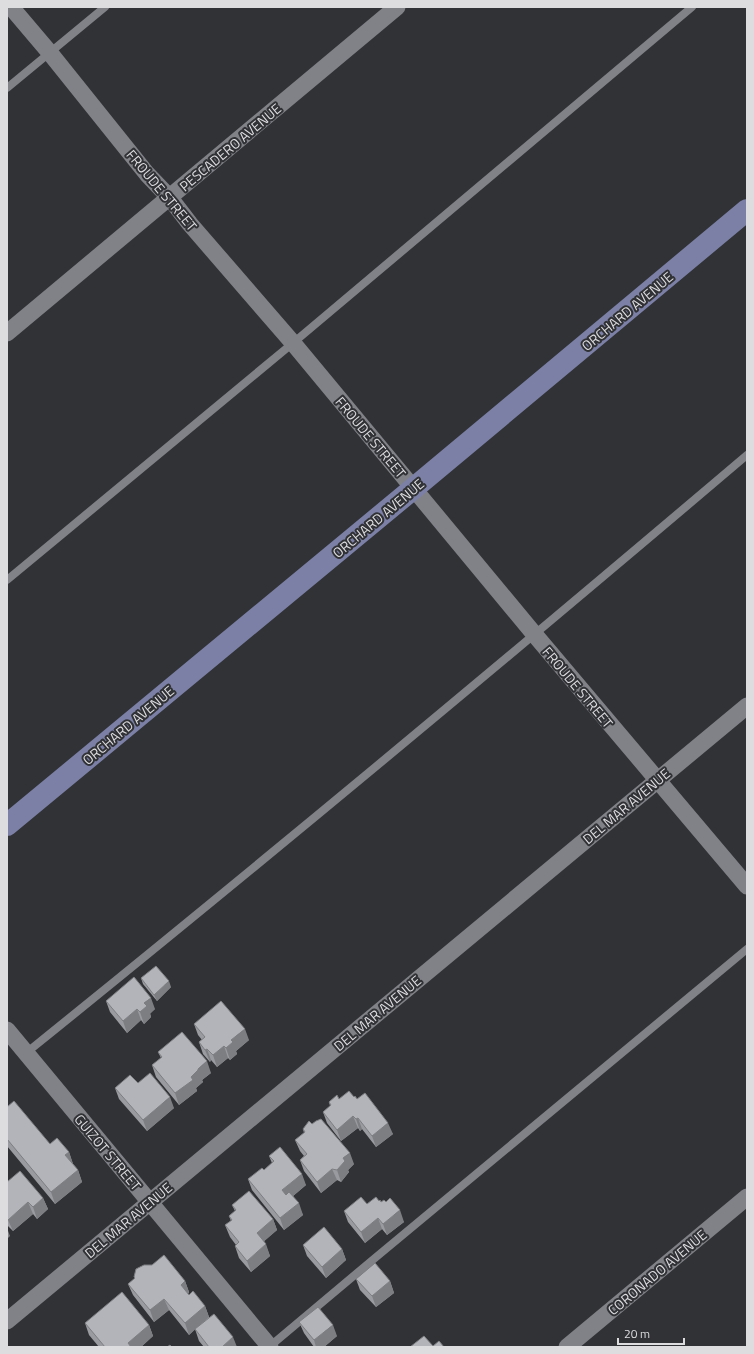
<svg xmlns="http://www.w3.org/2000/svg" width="754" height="1354" font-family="'Titillium Web',sans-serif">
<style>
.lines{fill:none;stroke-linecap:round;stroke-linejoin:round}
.lane{stroke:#818288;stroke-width:8}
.street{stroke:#818288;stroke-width:17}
.secondary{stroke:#7c80a6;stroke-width:22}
.wall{fill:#9a9ba0}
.shaded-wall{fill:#7d7e82}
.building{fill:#b3b4ba;stroke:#7d7e82}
.labels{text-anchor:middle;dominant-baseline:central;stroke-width:4;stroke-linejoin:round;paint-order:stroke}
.street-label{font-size:14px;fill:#dddde0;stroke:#313236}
</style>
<rect width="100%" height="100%" fill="#313236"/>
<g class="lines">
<g class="lane">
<polyline points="7,88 105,7"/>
<polyline points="7,580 293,343 692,7"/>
<path d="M26 1053C269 857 509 657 747 455"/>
<polyline points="269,1347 375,1258 747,949"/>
</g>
<g class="street">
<polyline points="11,7 50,53 147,174 170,198 190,224 293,343 535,635 747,886"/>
<polyline points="7,333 397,7"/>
<polyline points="7,1030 270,1347"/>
<polyline points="7,1321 747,706"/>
<polyline points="567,1347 747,1197"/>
</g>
<polyline class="secondary" points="7,825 414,488 747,210"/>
</g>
<g class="wall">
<polygon points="141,978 171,987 157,1001 143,984"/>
<polygon points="106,1001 155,1009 150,1013 151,1017 144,1024 141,1020 127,1033 110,1012"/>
<polygon points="194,1024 249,1040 236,1051 237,1054 230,1060 228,1058 217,1067 211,1060 210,1062 203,1054 199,1042 202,1040 198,1035"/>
<polygon points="158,1052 211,1073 202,1080 203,1082 196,1088 197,1091 179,1105 156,1077 152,1065 161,1058"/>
<polygon points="115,1088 174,1108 147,1131 119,1099"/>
<polygon points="354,1097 357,1099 393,1134 376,1147 362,1129 360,1131 358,1128 341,1141 327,1123 323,1112 330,1106 329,1102 339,1099"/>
<polygon points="7,1107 50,1144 69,1152 73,1164 78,1170 82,1182 55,1204 7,1146"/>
<polygon points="303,1129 354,1164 348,1170 349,1172 341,1182 337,1180 321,1193 304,1171 300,1160 304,1156 300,1151 295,1140 304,1133"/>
<polygon points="269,1156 306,1185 293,1196 303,1215 284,1230 252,1190 248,1179 264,1170 272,1163"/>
<polygon points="7,1182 43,1198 48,1209 37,1219 33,1214 13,1231 7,1225"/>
<polygon points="379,1201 381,1202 404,1222 387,1235 382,1229 365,1243 348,1222 344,1211 367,1204"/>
<polygon points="232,1205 273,1219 277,1230 264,1241 270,1256 251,1272 239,1258 235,1246 236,1245 230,1237 225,1225 231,1221 229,1216 235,1211"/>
<polygon points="303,1245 342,1249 346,1260 326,1278 307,1256"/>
<polygon points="134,1277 185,1281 189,1292 188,1294 205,1306 209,1317 237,1347 204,1347 199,1341 195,1329 189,1335 169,1310 154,1322 133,1295 128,1284 135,1279"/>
<polygon points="356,1279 390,1281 394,1293 376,1307 360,1290"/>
<polygon points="299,1322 337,1336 324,1347 314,1347 304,1333"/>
<polygon points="85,1323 149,1325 153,1336 141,1347 99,1347 89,1335"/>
</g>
<g class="shaded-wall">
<polygon points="169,981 171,987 157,1001 154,995"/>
<polygon points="151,998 155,1009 150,1014 151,1017 144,1024 140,1012 144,1003"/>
<polygon points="137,1009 141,1020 127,1033 123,1021"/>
<polygon points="245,1029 249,1040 236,1051 237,1054 230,1060 226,1048 231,1040"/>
<polygon points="224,1046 228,1058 217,1067 213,1055"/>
<polygon points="207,1049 211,1060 210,1062 205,1050"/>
<polygon points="207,1061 211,1073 202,1080 203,1082 196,1088 197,1091 179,1105 175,1093 198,1069"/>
<polygon points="170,1097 174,1108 147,1131 143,1120"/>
<polygon points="353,1116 358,1128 341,1141 337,1130"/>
<polygon points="358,1118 362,1129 360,1131 356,1119"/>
<polygon points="388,1123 393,1134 376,1147 372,1136"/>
<polygon points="69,1152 73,1164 69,1167 65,1155"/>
<polygon points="350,1153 354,1164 348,1170 349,1172 341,1182 337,1170 343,1158"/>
<polygon points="332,1169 337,1180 321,1193 317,1182"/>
<polygon points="78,1170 82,1182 55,1204 51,1192"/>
<polygon points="302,1174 306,1185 286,1202 282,1190"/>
<polygon points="43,1198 48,1209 37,1219 33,1207"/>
<polygon points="28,1202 33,1214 13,1231 8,1220"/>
<polygon points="299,1203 303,1215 284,1230 280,1218"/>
<polygon points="400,1210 404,1222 387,1235 383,1224"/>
<polygon points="378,1218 382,1229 365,1243 361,1232"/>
<polygon points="273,1219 277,1230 261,1244 257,1233"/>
<polygon points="7,1228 10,1236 7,1239"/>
<polygon points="266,1244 270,1256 251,1272 247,1261"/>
<polygon points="342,1249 346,1260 326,1278 322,1267"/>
<polygon points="185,1281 189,1292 185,1297 181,1285"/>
<polygon points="390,1281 394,1293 376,1307 372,1296"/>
<polygon points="164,1299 169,1310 154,1322 150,1310"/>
<polygon points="205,1306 209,1317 189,1335 185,1323"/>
<polygon points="149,1325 153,1336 141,1347 129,1347 128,1343"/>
<polygon points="333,1325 337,1336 324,1347 316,1347 314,1340"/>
<polygon points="233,1337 237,1347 222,1347"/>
</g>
<g class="building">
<polygon points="156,966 169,981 154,995 141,978"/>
<polygon points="134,977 151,998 144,1003 147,1006 140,1012 137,1009 123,1021 106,1001"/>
<polygon points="221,1001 245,1029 231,1040 233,1042 226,1048 224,1046 213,1055 207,1049 205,1050 199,1042 205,1037 194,1024"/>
<polygon points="182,1032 207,1061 198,1069 198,1070 191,1077 193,1080 175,1093 152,1065 162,1057 158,1052"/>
<polygon points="150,1073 170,1097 143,1120 115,1088 130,1075 138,1083"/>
<polygon points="349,1091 354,1097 355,1096 357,1099 365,1093 388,1123 372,1136 358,1118 356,1119 353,1116 337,1130 323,1112 331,1105 329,1102 337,1095 339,1099"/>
<polygon points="14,1101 50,1144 57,1138 69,1152 65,1155 78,1170 51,1192 7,1139 7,1107"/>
<polygon points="321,1119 350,1153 343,1158 345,1161 337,1170 332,1169 317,1182 300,1160 307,1154 295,1140 305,1132 303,1129 309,1121 312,1124 316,1121"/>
<polygon points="280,1147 302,1174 282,1190 286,1195 289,1192 299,1203 280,1218 248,1179 262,1168 264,1170 274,1161 269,1156"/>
<polygon points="20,1171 43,1198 33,1207 28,1202 8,1220 7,1218 7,1182"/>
<polygon points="249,1191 273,1219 257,1233 266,1244 247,1261 235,1246 239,1242 225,1225 232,1220 229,1216 236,1210 232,1205"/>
<polygon points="361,1197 367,1204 376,1197 379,1201 380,1200 381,1202 384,1200 386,1202 390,1198 400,1210 383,1224 378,1218 361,1232 344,1211"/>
<polygon points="324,1227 342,1249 322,1267 303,1245"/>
<polygon points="164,1255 185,1281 181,1285 189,1295 193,1291 205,1306 185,1323 164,1299 150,1310 128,1284 135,1278 134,1277 136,1269 144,1265 152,1265"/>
<polygon points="375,1263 390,1281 372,1296 356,1279"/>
<polygon points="122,1292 149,1325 128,1343 131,1347 105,1347 85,1323"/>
<polygon points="318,1307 333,1325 314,1340 299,1322"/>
<polygon points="214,1314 233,1337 222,1347 209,1347 195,1329"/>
<polygon points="424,1336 433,1346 439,1341 444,1347 410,1347"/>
<polygon points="170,1345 172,1347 167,1347"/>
</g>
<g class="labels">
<g class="street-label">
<text transform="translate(230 147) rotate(-40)">PESCADERO AVENUE</text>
<text transform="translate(162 190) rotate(50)">FROUDE STREET</text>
<text transform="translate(627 311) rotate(-40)">ORCHARD AVENUE</text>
<text transform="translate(371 437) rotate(50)">FROUDE STREET</text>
<text transform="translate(378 518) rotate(-40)">ORCHARD AVENUE</text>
<text transform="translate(578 687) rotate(50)">FROUDE STREET</text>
<text transform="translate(128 725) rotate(-40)">ORCHARD AVENUE</text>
<text transform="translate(626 806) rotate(-40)">DEL MAR AVENUE</text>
<text transform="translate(377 1013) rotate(-40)">DEL MAR AVENUE</text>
<text transform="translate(108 1152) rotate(50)">GUIZOT STREET</text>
<text transform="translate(128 1220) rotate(-40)">DEL MAR AVENUE</text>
<text transform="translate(657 1272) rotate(-40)">CORONADO AVENUE</text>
</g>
</g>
<rect width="754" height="1354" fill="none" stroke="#dddde0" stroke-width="16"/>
<path d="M618 1338v6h66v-6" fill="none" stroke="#dddde0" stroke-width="2"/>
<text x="624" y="1338" font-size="12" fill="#dddde0" stroke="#313236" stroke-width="3" paint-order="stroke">20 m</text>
</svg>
